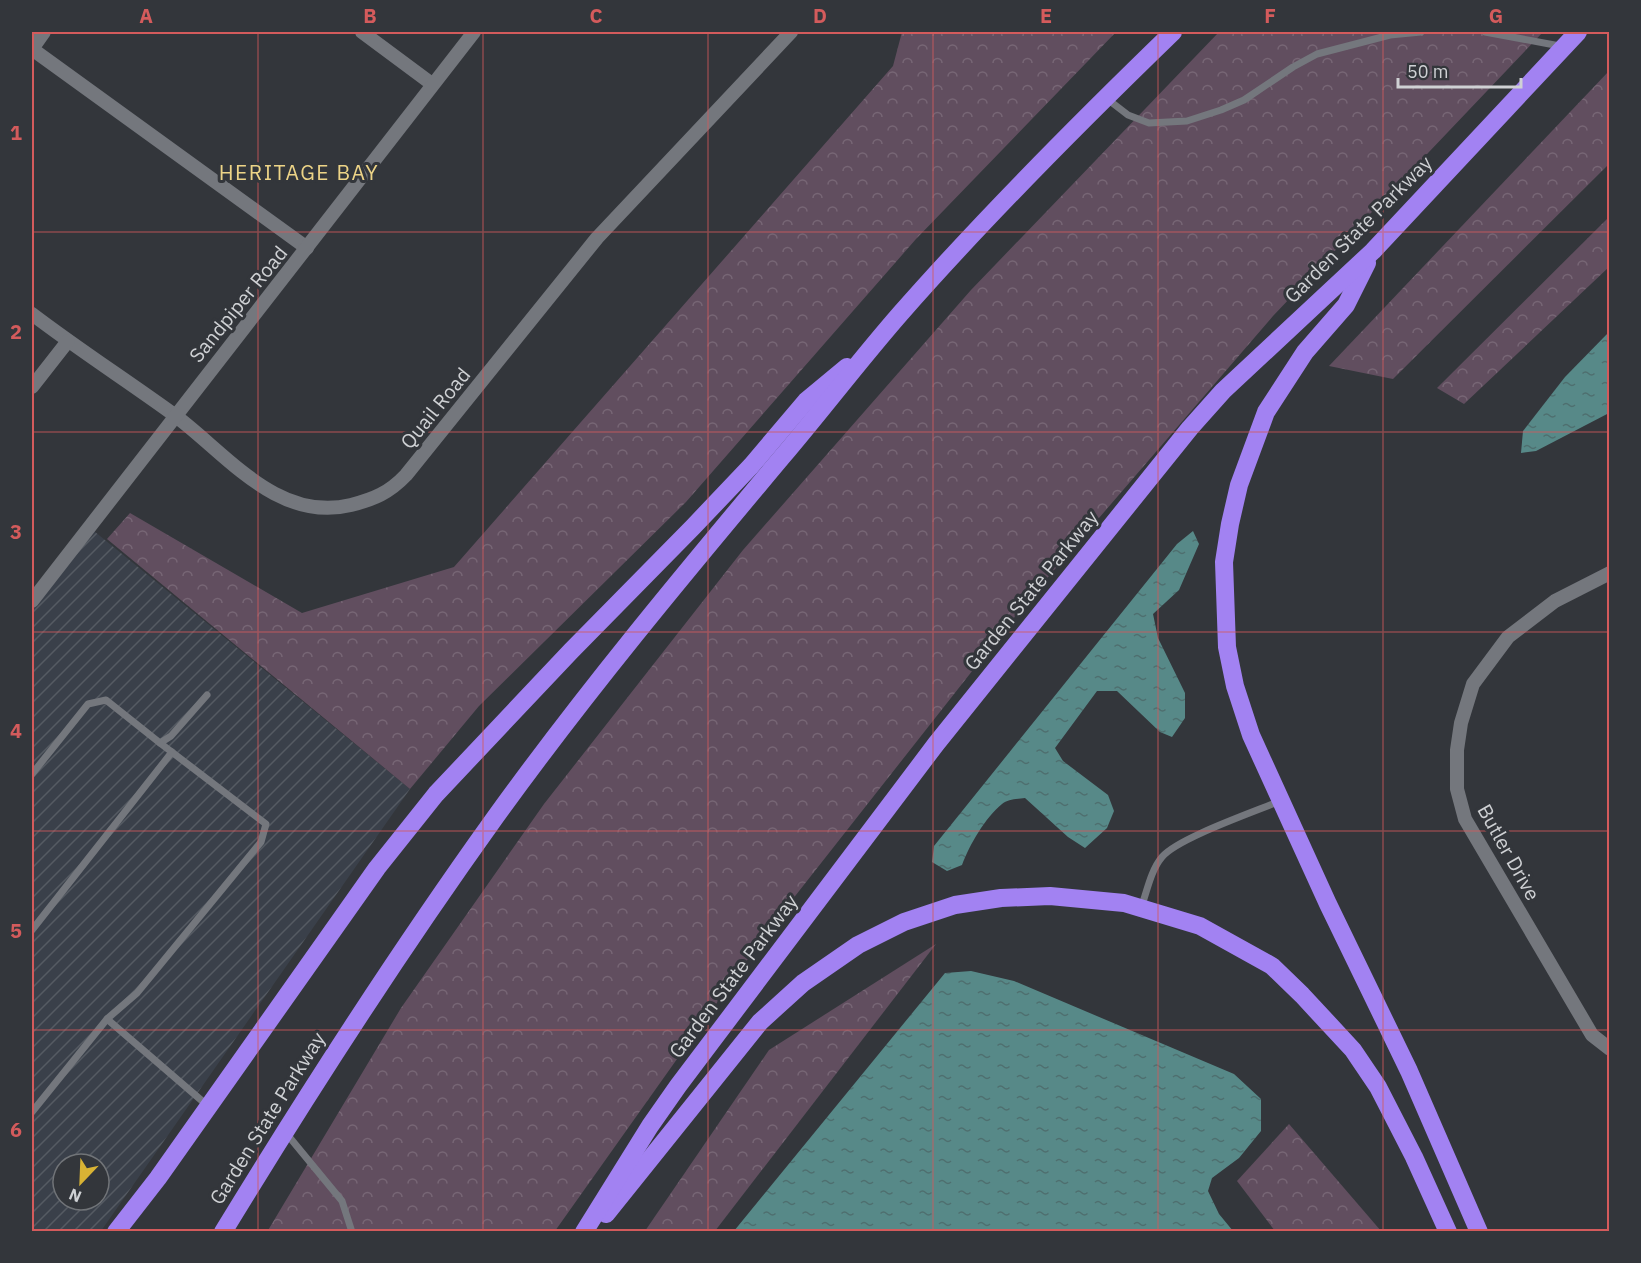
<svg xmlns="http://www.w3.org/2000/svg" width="1641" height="1263" font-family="'IBM Plex Sans',sans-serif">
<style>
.industrial{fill:url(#industrial-furrows);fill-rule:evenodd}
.forest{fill:url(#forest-crowns)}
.water{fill:url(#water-ripples)}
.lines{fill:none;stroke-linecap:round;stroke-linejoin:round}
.service{stroke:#74777d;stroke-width:7}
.minor{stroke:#74777d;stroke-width:14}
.motorway{stroke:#a282f2;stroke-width:18}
.grid{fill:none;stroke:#d45b5c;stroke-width:1.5;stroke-opacity:0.55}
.labels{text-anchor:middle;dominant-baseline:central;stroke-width:6;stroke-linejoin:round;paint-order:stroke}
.street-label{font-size:20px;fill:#cfd1d4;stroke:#33363b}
.neighbourhood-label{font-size:21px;letter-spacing:1.5px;fill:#edd487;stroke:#33363b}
.neatline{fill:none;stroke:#d45b5c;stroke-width:2}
.grid-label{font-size:20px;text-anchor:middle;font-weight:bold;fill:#d45b5c}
</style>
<defs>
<pattern id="industrial-furrows" width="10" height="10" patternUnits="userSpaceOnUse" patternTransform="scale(1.5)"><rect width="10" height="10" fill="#3a404a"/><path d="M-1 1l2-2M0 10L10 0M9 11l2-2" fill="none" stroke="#555b63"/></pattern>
<pattern id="forest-crowns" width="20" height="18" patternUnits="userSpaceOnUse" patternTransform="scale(1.5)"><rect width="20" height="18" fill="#614e5f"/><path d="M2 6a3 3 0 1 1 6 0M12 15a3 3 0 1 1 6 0" fill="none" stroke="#776675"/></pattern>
<pattern id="water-ripples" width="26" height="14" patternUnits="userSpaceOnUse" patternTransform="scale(1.5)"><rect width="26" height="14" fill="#578988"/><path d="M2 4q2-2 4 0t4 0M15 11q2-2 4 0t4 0" fill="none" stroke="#4e6f6f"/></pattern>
</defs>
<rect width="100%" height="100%" fill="#33363b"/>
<path class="industrial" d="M89 527 410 789 101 1231H32V602ZM63 1164H99V1200H63Z"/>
<g class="forest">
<polygon points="902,32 1116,32 916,239 686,502 479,706 410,789 107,539 130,513 302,613 454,567 893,66"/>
<polygon points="1219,32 1543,32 1273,316 1024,605 770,928 555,1231 267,1232 401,1008 544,804 743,550 971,290"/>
<polygon points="1609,71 1609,164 1393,379 1329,366"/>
<polygon points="1609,217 1609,267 1464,404 1437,388"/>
<polygon points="936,944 715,1231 645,1231 769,1050"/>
<polygon points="1289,1124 1381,1231 1275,1231 1237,1181"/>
</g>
<g class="water">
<polygon points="1609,332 1609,413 1536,451 1521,453 1523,431 1565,377"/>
<path d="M1193 531 1199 544 1179 590 1153 614 1158 638 1185 693V718L1172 737 1160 732 1117 691H1097L1055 748 1063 761 1108 795 1114 811 1107 828 1085 848 1068 837 1025 798C1018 799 1008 799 1002 804 985 818 970 844 962 865L947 871 932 862 934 846 1177 544Z"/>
<polygon points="971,971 1014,981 1234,1074 1261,1099 1261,1131 1239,1158 1212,1178 1208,1191 1219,1214 1233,1231 734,1231 945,973"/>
</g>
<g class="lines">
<g class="service">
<polyline points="1485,32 1560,46"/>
<polyline points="1106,98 1128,115 1149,123 1187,121 1221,110 1244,100 1293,67 1317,54 1390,35 1421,32"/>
<polyline points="32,774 88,704 106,700 160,743 171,736 207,695"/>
<path d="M1141 908C1147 891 1151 870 1162 857 1178 838 1254 812 1280 801"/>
<polyline points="32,930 172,752"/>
<polyline points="107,1019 208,1106"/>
<polyline points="32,1112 107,1019 137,993 261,842 266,824 160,743"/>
<polyline points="286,1133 342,1201 352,1232"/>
</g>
<g class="minor">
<polyline points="362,32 432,84"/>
<polyline points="32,49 307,248"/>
<polyline points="32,49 44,32"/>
<path d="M32 314C78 349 126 380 173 414 226 453 277 523 351 505 374 499 389 493 406 475L597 238 791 32"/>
<polyline points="32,387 68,341"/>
<polyline points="1610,573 1555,601 1508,637 1473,684 1461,723 1457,750 1457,789 1465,819 1592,1035 1610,1049"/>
<polyline points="32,601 474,32"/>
</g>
<g class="motorway">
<polyline points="1367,263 1346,305 1305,352 1266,412 1239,485 1230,524 1224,562 1227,647 1235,686 1251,735 1328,904 1409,1071 1479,1232"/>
<polyline points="606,1214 760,1022 803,983 858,945 904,922 955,905 1001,898 1050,896 1124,903 1200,926 1272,966 1302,995 1353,1050 1378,1087 1414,1157 1448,1232"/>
<polyline points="116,1232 158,1178 377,868 436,794 571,651 693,527 751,466 806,401 847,367"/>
<path d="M223 1232C309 1091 398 953 494 819 584 694 683 575 782 457 822 410 859 361 900 314 986 216 1079 123 1173 32"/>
<polyline points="584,1232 650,1126 678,1086 936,744 1190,428 1223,391 1373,251 1578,32"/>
</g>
</g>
<path class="grid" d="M258 32V1232M483 32V1232M708 32V1232M933 32V1232M1158 32V1232M1383 32V1232M32 232H1610M32 432H1610M32 632H1610M32 831H1610M32 1030H1610"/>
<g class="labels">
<g class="street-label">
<text transform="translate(1358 229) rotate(-45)">Garden State Parkway</text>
<text transform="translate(238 304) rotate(-51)">Sandpiper Road</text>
<text transform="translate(435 408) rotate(-51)">Quail Road</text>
<text transform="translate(1031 590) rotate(-51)">Garden State Parkway</text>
<text transform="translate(1509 852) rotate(61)">Butler Drive</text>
<text transform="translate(733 976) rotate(-53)">Garden State Parkway</text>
<text transform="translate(267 1118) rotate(-58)">Garden State Parkway</text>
</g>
<g class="neighbourhood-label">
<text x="299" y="172">HERITAGE BAY</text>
</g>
</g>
<rect width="1641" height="1263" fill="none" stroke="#33363b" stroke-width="66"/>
<g transform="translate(81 1182) rotate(203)"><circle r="28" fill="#33363b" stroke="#717478" stroke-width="1.5"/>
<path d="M0-4.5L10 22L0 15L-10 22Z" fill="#d9b334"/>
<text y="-9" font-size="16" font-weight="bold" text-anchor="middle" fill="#cfd1d4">N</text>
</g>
<path d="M1398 78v9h123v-9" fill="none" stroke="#cfd1d4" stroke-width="3"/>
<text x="1407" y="78" font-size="18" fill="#cfd1d4" stroke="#33363b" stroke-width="4.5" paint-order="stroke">50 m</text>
<rect x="33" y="33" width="1575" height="1197" class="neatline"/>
<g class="grid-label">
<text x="146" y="23">A</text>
<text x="370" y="23">B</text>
<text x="596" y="23">C</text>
<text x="820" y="23">D</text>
<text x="1046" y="23">E</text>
<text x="1270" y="23">F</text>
<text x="1496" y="23">G</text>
<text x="16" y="140">1</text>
<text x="16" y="339">2</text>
<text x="16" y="539">3</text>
<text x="16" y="738">4</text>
<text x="16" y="938">5</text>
<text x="16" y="1137">6</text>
</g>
</svg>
